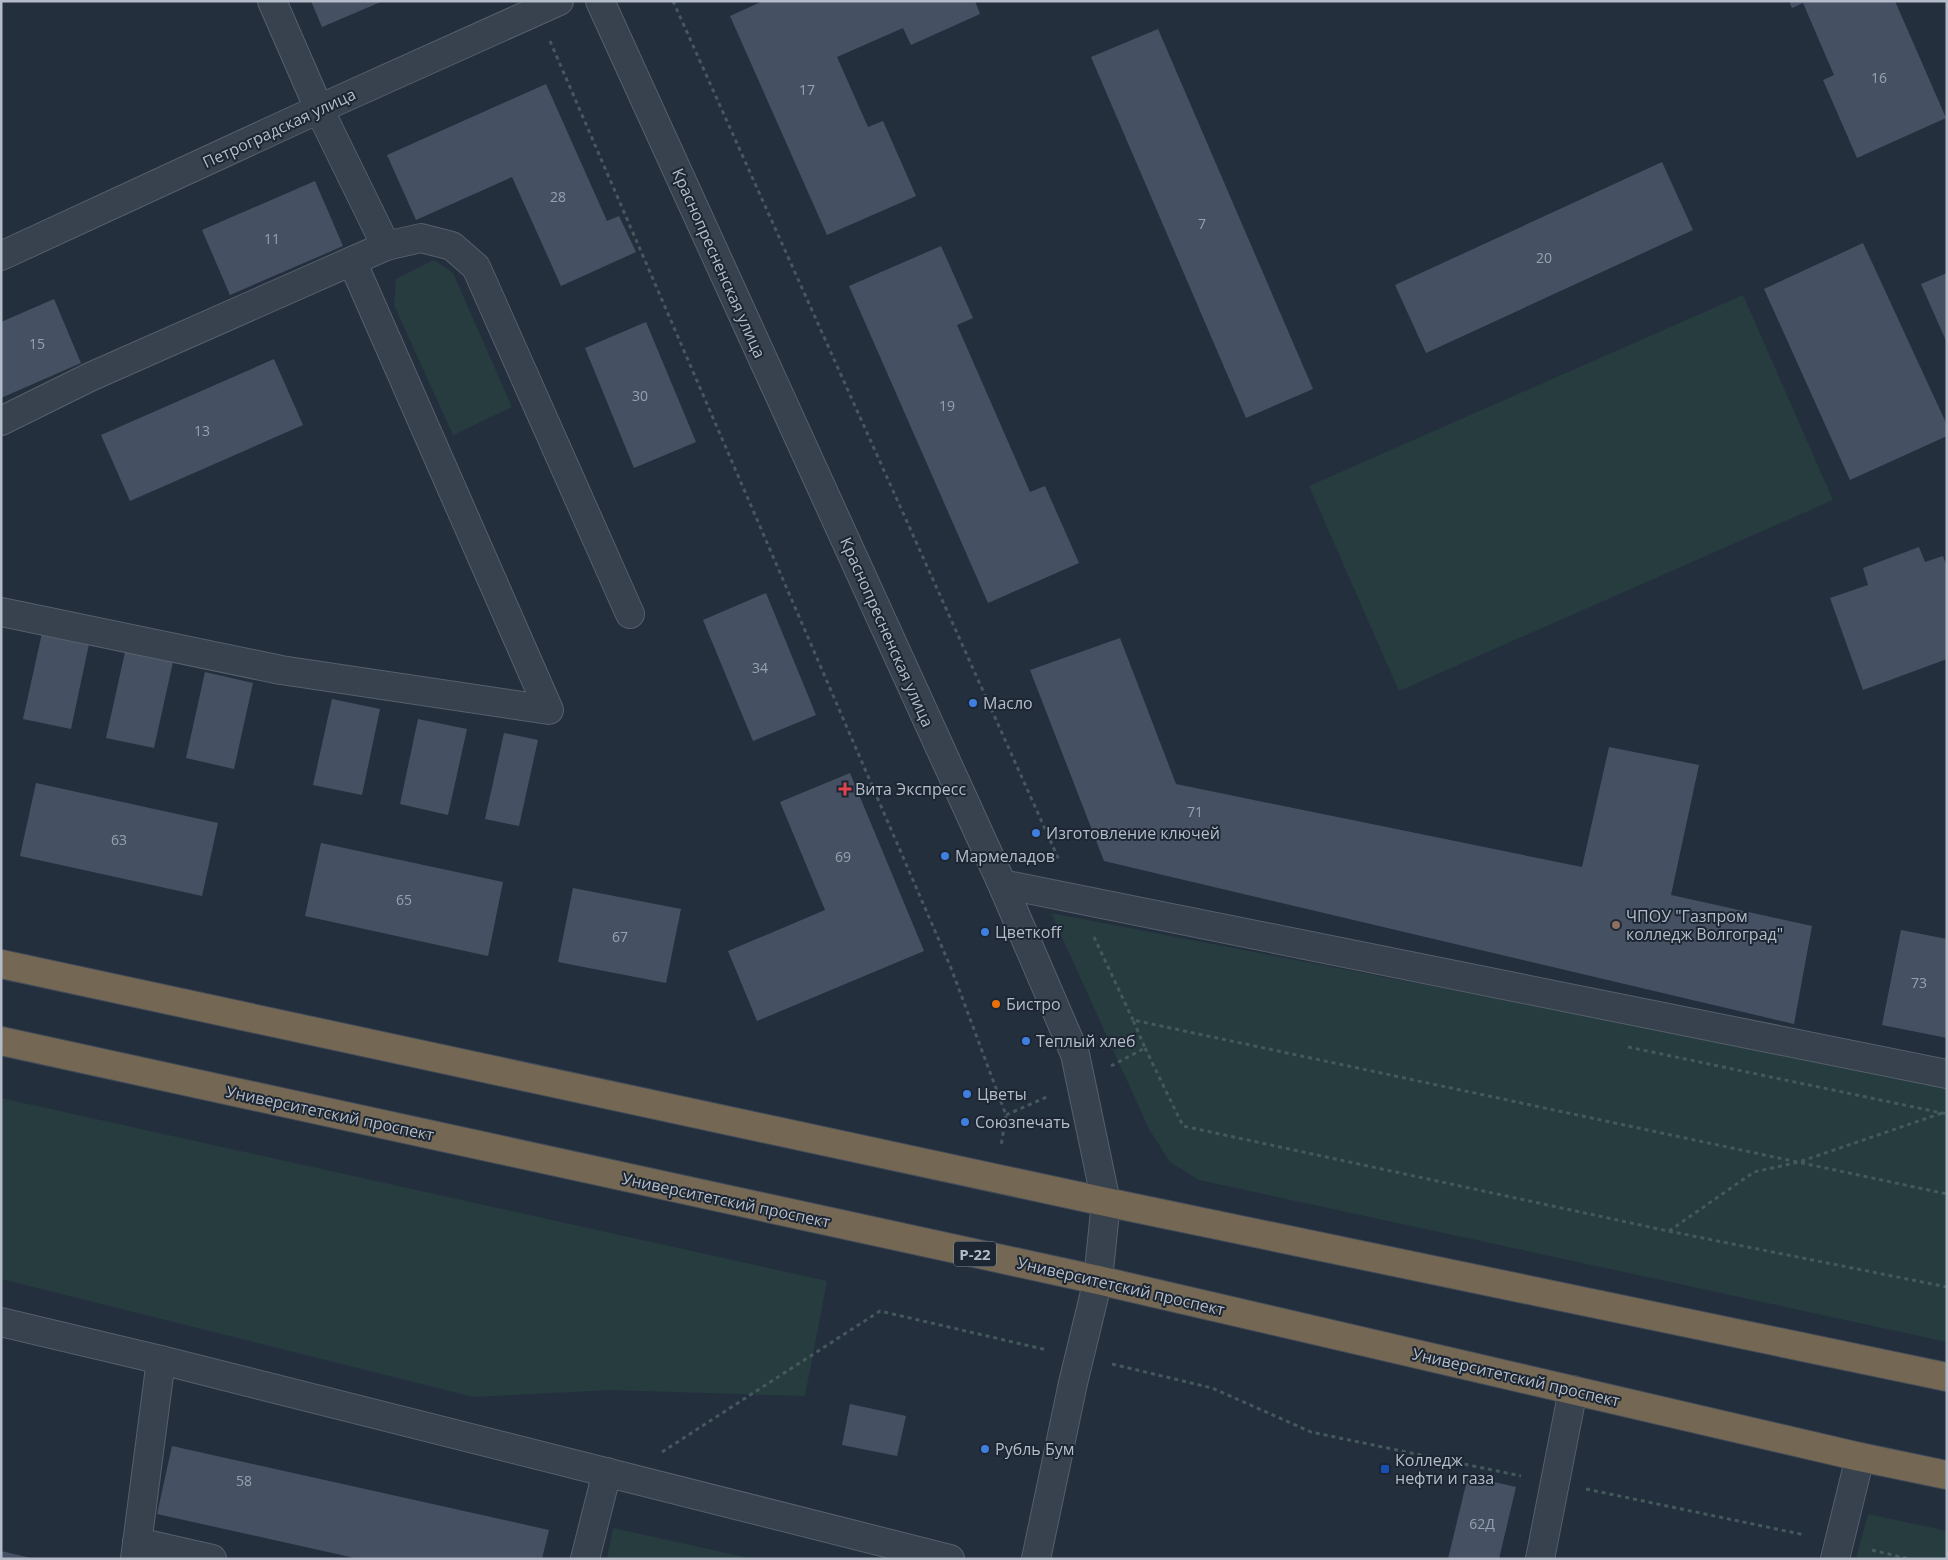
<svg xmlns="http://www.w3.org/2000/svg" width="1948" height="1560" font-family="'Open Sans',sans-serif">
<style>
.green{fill:#263c3f}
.building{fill:#455162}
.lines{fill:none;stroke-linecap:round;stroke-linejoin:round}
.minor-casing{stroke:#565f6c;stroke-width:30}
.highway-casing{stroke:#434c59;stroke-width:30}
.path{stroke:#44595c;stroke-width:3;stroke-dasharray:4 4;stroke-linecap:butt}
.minor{stroke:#38414e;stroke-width:28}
.highway{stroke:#746855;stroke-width:28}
.shop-dot{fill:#3f7fe0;stroke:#1d2633;stroke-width:2}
.health-dot{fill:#e0444e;stroke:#1d2633;stroke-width:2}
.education-dot{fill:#8d6e63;stroke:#1d2633;stroke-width:2}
.food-dot{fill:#e8710a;stroke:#1d2633;stroke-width:2}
.transit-dot{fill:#1a4fb4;stroke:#1d2633;stroke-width:2}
.labels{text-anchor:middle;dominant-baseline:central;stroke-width:4;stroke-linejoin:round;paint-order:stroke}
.number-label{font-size:14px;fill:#98a1af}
.shield{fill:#1d2633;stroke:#878f9c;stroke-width:1}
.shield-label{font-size:15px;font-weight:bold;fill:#b4bcc9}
.street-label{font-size:16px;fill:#b4bcc9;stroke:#1d2633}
.poi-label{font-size:16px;fill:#b4bcc9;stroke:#1d2633;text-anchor:start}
</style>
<rect width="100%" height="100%" fill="#242f3e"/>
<g class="green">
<polygon points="434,260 453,273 512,407 453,435 394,305 396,279"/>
<polygon points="1743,295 1833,500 1399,691 1309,486"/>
<polygon points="1051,913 1947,1085 1947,1342 1199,1180 1170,1162 1149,1129"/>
<polygon points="1,1098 827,1281 805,1396 610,1390 474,1397 1,1279"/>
<polygon points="1868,1514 1947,1531 1947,1559 1856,1559"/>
<polygon points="613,1528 754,1559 607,1559"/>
</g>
<g class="building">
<polygon points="311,1 383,1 322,27"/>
<polygon points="763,1 975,1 980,14 911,45 903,28 837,57 868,127 883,121 916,196 827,235 730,16"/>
<polygon points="1789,1 1895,1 1946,118 1857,158 1823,80 1834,75 1803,3 1792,8"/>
<polygon points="1158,29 1313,389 1246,418 1091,57"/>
<polygon points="546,84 607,221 619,216 636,252 561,286 512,177 416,220 387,155"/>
<polygon points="1662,162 1693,230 1426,353 1395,285"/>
<polygon points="315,181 343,246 230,295 202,230"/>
<polygon points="1863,243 1947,425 1947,436 1850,480 1764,289"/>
<polygon points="941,246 973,318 957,325 1030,492 1045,486 1079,563 988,603 849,286"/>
<polygon points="1947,273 1947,343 1921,284"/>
<polygon points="54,299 81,363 1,398 1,322"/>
<polygon points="646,322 696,442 634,468 585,348"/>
<polygon points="274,359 303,425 130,501 101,435"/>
<polygon points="1919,547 1925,562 1943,556 1947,567 1947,659 1863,690 1830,598 1868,585 1863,568"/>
<polygon points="766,593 816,715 753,741 703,620"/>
<polygon points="42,633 89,644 71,729 23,719"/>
<polygon points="1120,638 1176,784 1582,867 1609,747 1699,765 1671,895 1812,926 1794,1024 1104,861 1030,670"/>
<polygon points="125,652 173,662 154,748 106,738"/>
<polygon points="205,672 253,683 234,769 186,758"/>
<polygon points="332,699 380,709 362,795 313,785"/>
<polygon points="418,719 467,729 448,815 400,804"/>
<polygon points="504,733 538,740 519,826 485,819"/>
<polygon points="850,773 924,951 757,1021 728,951 825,910 780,802"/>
<polygon points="36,783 218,823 202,896 20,856"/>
<polygon points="321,843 503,882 488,956 305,916"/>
<polygon points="573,888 681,909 666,983 558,962"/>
<polygon points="1901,930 1947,939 1947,1038 1882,1025"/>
<polygon points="850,1404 906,1416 897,1456 842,1445"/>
<polygon points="172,1446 549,1530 542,1559 359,1559 157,1514"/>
<polygon points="1468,1476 1516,1487 1499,1559 1448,1559"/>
<polygon points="1,1551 31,1558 31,1559 1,1559"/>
</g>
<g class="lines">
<g class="minor-casing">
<g id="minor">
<polyline points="600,1 1002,884 1075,1054 1106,1202 1098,1280 1073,1383 1036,1559"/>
<polyline points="386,246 421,238 452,246 476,267 630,614"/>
<polyline points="1,256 319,109 559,1"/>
<polyline points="1,421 90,377 386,246 319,109 272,1"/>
<polyline points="1,612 281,670 549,710 352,261"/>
<polyline points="1002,884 1947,1074"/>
<polyline points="1,1322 161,1360 950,1559"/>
<polyline points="137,1542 212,1559"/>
<polyline points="135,1559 161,1360"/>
<polyline points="585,1559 607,1472"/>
<polyline points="1540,1559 1573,1390"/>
<polyline points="1835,1559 1860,1457"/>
</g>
</g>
<g class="highway-casing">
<g id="highway">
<polyline points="1,964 1106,1202 1947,1377"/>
<polyline points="1,1041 1098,1280 1860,1457 1947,1475"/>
</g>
</g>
<g class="path">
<polyline points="673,1 1059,860"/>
<polyline points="550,41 951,968 1006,1115 1001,1146"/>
<polyline points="1094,937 1133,1020"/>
<polyline points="1628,1047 1947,1114"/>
<polyline points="1145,1048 1183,1126 1668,1231 1947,1287"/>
<polyline points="1111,1066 1145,1048 1133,1020 1947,1194"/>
<polyline points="1006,1115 1049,1096"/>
<polyline points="1669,1231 1754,1172 1799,1162 1942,1113"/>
<polyline points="1112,1364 1212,1388 1311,1432 1521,1476"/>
<polyline points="662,1452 880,1311 1047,1350"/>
<polyline points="1586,1489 1805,1535"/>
<polyline points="1872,1550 1909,1559"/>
</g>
<use href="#minor" class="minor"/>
<use href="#highway" class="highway"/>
</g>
<g class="shop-dot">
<circle cx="973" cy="703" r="5"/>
<circle cx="1036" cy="833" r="5"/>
<circle cx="945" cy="856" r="5"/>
<circle cx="985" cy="932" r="5"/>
<circle cx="1026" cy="1041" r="5"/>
<circle cx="967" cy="1094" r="5"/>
<circle cx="965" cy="1122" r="5"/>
<circle cx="985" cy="1449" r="5"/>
</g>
<path class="health-dot" d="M842.5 781.5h5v5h5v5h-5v5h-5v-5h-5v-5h5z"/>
<circle class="education-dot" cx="1616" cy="925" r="5"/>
<circle class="food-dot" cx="996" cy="1004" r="5"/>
<rect class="transit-dot" x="1380" y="1464" width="10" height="10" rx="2.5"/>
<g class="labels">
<g class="number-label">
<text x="1879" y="77">16</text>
<text x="807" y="89">17</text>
<text x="558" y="196">28</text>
<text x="1202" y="223">7</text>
<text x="272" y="238">11</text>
<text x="1544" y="257">20</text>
<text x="37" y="343">15</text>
<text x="640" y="395">30</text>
<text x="947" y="405">19</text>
<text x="202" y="430">13</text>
<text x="760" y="667">34</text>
<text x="1195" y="811">71</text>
<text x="119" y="839">63</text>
<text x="843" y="856">69</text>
<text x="404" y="899">65</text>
<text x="620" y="936">67</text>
<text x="1919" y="982">73</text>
<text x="244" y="1480">58</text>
<text x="1482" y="1523">62Д</text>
</g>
<rect class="shield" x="954" y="1241.5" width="42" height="25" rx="4"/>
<g class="shield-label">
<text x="975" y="1254">Р-22</text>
</g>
<g class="street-label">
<text transform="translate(279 128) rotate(-25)">Петроградская улица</text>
<text transform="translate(719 263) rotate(66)">Краснопресненская улица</text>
<text transform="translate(887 632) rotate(66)">Краснопресненская улица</text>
<text transform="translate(330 1113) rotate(12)">Университетский проспект</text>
<text transform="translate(726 1200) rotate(12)">Университетский проспект</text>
<text transform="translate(1121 1286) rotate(13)">Университетский проспект</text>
<text transform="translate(1516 1377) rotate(13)">Университетский проспект</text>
</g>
<g class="poi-label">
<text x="983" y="703">Масло</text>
<text x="855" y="789">Вита Экспресс</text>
<text x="1046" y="833">Изготовление ключей</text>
<text x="955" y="856">Мармеладов</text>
<text x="1626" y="916">ЧПОУ "Газпром<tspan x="1626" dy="18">колледж Волгоград"</tspan></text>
<text x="995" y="932">Цветкоff</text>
<text x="1006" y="1004">Бистро</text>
<text x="1036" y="1041">Теплый хлеб</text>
<text x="977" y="1094">Цветы</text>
<text x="975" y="1122">Союзпечать</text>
<text x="995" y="1449">Рубль Бум</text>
<text x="1395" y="1460">Колледж<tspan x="1395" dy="18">нефти и газа</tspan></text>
</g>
</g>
<rect width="1948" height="1560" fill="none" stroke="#b4bcc9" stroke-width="5"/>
</svg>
